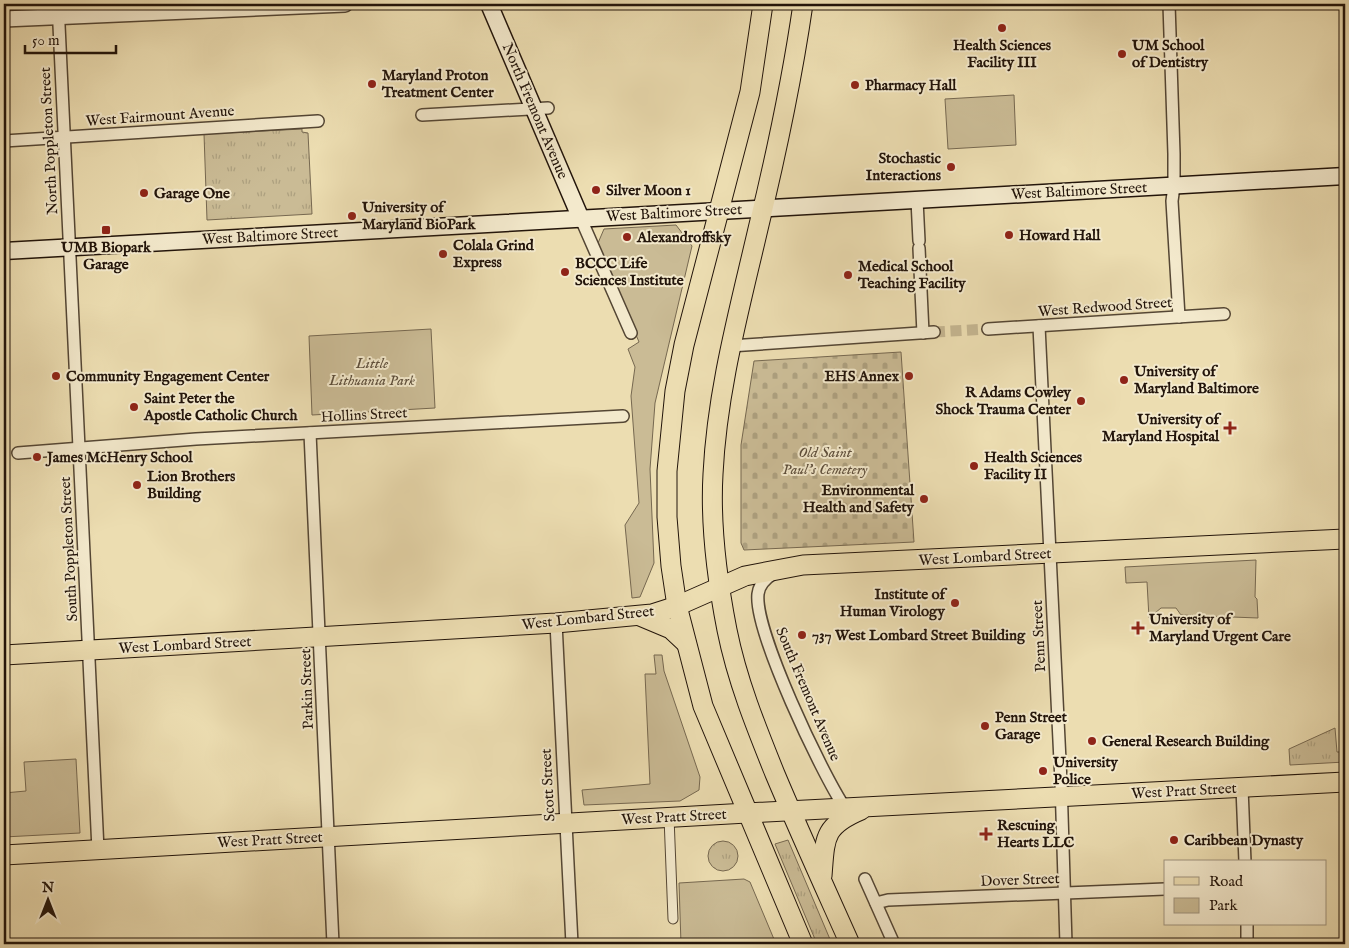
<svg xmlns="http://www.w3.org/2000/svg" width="1349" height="948" font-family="'IM FELL English',serif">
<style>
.grass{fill:url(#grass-tufts);stroke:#766850}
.cemetery{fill:url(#cemetery-stones);stroke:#766850}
.park{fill:#cabb95;stroke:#766850}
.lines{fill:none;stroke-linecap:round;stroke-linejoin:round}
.minor-tunnel{stroke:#c4b590;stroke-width:11;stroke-dasharray:11 5.5;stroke-linecap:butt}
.pedestrian-casing{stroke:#544634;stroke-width:11}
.minor-casing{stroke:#544634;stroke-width:14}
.tertiary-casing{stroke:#544634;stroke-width:18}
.secondary-casing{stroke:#22140a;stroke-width:19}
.primary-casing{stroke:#22140a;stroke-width:21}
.pedestrian{stroke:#f3e9cc;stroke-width:9}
.minor{stroke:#f3e9cc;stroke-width:11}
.tertiary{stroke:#f3e9cc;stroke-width:15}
.secondary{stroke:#f3e9cc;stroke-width:16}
.primary{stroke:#ecddb1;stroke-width:19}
.poi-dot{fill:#8f2418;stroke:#f3e9cc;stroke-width:2}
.labels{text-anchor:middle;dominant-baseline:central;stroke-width:4;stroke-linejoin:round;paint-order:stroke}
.poi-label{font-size:15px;font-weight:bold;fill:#22140a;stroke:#f3e9cc;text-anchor:start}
.street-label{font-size:15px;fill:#22140a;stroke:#f3e9cc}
.park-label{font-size:15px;font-style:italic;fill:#5d4e3b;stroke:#f3e9cc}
</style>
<defs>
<pattern id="grass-tufts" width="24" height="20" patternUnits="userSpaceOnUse" patternTransform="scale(1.25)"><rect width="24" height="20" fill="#cabb95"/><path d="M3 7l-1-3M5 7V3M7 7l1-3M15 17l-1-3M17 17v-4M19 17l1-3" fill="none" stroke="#ada07f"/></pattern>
<pattern id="cemetery-stones" width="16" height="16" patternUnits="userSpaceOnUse" patternTransform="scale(1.25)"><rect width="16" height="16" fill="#cabb95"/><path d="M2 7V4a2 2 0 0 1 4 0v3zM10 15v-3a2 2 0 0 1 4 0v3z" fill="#ada07f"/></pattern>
</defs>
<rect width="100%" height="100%" fill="#ecddb1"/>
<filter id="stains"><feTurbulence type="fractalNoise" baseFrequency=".004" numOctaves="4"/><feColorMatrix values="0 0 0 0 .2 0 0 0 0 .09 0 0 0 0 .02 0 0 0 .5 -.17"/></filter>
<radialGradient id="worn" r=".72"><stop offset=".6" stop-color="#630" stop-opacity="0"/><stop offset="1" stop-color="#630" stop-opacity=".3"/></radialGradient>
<g class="grass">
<polygon points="302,129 302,132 308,133 312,214 207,220 204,134"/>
<polygon points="1335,728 1337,752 1345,752 1345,762 1290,765 1289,749"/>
<polygon points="788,840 832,944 817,944 775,844"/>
<circle cx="723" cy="856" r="15"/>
</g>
<polygon class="cemetery" points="901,352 914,542 744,550 741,543 741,445 754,361"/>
<g class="park">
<polygon points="1014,95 1016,145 948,149 945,99"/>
<polygon points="676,225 692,246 655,403 650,469 654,563 640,597 632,598 625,525 639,503 631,396 635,367 628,349 639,342 598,243 604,229"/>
<polygon points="431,329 435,408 312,415 309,336"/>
<polygon points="1256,560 1255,597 1257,599 1258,618 1181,615 1176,608 1161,608 1149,618 1147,582 1126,583 1125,567"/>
<polygon points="654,655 662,655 664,671 700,777 699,790 680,801 584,805 582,790 650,784 645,674 656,674"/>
<polygon points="76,759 80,833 4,837 4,793 26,791 24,762"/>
<polygon points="744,879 750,882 776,944 681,944 679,883"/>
</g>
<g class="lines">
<polyline class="minor-tunnel" points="934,332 988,329"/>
<g class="pedestrian-casing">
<polyline id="pedestrian" points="669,817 673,919"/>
</g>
<g class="minor-casing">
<g id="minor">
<polyline points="58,4 98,850"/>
<polyline points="1169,4 1174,154 1174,186 1172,201 1179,317"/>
<polyline points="422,115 548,108"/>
<polyline points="4,141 318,121"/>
<polyline points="917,200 919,241"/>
<polyline points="581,219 631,333"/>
<polyline points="919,248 923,333"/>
<polyline points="1039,326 1061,782 1066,944"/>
<polyline points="988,329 1224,314"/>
<polyline points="730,346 934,332"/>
<polyline points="310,433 333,944"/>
<polyline points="18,453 196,439 623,416"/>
<path d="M774 573C766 578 759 584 758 594 754 631 822 774 845 808"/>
<polyline points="556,623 572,944"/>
<polyline points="1242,788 1245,862"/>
<polyline points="865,879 894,944"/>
<polyline points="876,903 888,900 1165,889"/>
<polyline points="1247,924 1247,944"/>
</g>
</g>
<g class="tertiary-casing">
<polyline id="tertiary" points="4,19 345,4"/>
</g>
<g class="secondary-casing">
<g id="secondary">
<polyline points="489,4 581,219"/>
<polyline points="4,251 1345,176"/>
</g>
</g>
<g class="primary-casing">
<g id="primary">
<polyline points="763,4 750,92 684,345 675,391 667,471 667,517 671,566 677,606 703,706 803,944"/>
<path d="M803 4C792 80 776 155 758 229 739 311 717 391 713 474 710 526 717 579 727 630 737 680 756 727 775 774 799 831 825 888 850 944"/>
<polyline points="640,616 671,629 686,643"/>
<polyline points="4,655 556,623 652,614 677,606 745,576 803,565 1345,539"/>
<polyline points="4,855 747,813 1345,782"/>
<path d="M822 876C825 838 823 826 861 810"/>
</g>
</g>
<use href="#pedestrian" class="pedestrian"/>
<use href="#minor" class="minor"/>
<use href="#tertiary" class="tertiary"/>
<use href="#secondary" class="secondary"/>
<use href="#primary" class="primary"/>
</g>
<g class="poi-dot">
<circle cx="1002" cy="28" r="5"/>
<circle cx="1122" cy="54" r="5"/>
<circle cx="372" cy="84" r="5"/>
<circle cx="855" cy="85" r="5"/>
<circle cx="951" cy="167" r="5"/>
<circle cx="596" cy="190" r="5"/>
<circle cx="144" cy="193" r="5"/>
<circle cx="352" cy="216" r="5"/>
<rect x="101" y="225" width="10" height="10" rx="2.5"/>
<circle cx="1009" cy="235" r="5"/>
<circle cx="627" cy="237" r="5"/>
<circle cx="443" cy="254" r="5"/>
<circle cx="565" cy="272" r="5"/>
<circle cx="848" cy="275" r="5"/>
<circle cx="56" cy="376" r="5"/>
<circle cx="909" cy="376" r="5"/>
<circle cx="1124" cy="380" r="5"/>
<circle cx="1081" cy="401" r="5"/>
<circle cx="134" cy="407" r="5"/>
<path d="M1227.5 420.5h5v5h5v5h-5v5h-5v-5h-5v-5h5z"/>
<circle cx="37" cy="457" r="5"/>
<circle cx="974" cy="466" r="5"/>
<circle cx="137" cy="485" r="5"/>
<circle cx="924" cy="499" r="5"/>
<circle cx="955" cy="603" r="5"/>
<path d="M1135.5 620.5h5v5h5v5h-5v5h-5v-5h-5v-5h5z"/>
<circle cx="802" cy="635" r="5"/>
<circle cx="985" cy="726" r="5"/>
<circle cx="1092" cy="741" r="5"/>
<circle cx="1043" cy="771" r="5"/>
<path d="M983.5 826.5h5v5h5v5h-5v5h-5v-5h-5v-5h5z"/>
<circle cx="1174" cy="840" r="5"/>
</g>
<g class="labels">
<g class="poi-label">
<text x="1002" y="45" text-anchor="middle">Health Sciences<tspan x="1002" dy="17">Facility III</tspan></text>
<text x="1132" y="45">UM School<tspan x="1132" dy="17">of Dentistry</tspan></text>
<text x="382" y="75">Maryland Proton<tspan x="382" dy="17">Treatment Center</tspan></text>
<text x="865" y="85">Pharmacy Hall</text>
<text x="941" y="158" text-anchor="end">Stochastic<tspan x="941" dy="17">Interactions</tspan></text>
<text x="606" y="190">Silver Moon 1</text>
<text x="154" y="193">Garage One</text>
<text x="362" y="207">University of<tspan x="362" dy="17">Maryland BioPark</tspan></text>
<text x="1019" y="235">Howard Hall</text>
<text x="637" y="237">Alexandroffsky</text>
<text x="453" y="245">Colala Grind<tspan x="453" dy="17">Express</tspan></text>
<text x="106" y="247" text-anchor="middle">UMB Biopark<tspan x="106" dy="17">Garage</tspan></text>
<text x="575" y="263">BCCC Life<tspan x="575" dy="17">Sciences Institute</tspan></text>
<text x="858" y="266">Medical School<tspan x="858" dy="17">Teaching Facility</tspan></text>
<text x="1134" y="371">University of<tspan x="1134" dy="17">Maryland Baltimore</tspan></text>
<text x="66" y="376">Community Engagement Center</text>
<text x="899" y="376" text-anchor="end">EHS Annex</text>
<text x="1071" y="392" text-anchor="end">R Adams Cowley<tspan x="1071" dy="17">Shock Trauma Center</tspan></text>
<text x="144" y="398">Saint Peter the<tspan x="144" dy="17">Apostle Catholic Church</tspan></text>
<text x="1219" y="419" text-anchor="end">University of<tspan x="1219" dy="17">Maryland Hospital</tspan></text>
<text x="47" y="457">James McHenry School</text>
<text x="984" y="457">Health Sciences<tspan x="984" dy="17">Facility II</tspan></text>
<text x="147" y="476">Lion Brothers<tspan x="147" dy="17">Building</tspan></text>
<text x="914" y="490" text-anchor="end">Environmental<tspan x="914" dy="17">Health and Safety</tspan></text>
<text x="945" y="594" text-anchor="end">Institute of<tspan x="945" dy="17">Human Virology</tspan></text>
<text x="1149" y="619">University of<tspan x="1149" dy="17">Maryland Urgent Care</tspan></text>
<text x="812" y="635">737 West Lombard Street Building</text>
<text x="995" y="717">Penn Street<tspan x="995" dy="17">Garage</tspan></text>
<text x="1102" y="741">General Research Building</text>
<text x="1053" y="762">University<tspan x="1053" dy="17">Police</tspan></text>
<text x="997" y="825">Rescuing<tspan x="997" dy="17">Hearts LLC</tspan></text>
<text x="1184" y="840">Caribbean Dynasty</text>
</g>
<g class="street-label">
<text transform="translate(535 111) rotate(67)">North Fremont Avenue</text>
<text transform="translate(160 116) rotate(-4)">West Fairmount Avenue</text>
<text transform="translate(49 141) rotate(-93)">North Poppleton Street</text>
<text transform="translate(1079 191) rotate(-3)">West Baltimore Street</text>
<text transform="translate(674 213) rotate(-3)">West Baltimore Street</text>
<text transform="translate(270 236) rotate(-3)">West Baltimore Street</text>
<text transform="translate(1105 307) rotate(-4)">West Redwood Street</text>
<text transform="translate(364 415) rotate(-3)">Hollins Street</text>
<text transform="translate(69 549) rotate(-93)">South Poppleton Street</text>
<text transform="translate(985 557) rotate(-3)">West Lombard Street</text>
<text transform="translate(588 618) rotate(-6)">West Lombard Street</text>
<text transform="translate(1039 636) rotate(-93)">Penn Street</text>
<text transform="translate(185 645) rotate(-3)">West Lombard Street</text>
<text transform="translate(307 689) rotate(-92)">Parkin Street</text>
<text transform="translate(808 694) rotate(67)">South Fremont Avenue</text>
<text transform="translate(548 785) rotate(-93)">Scott Street</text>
<text transform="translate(1184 791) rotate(-3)">West Pratt Street</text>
<text transform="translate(674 817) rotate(-3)">West Pratt Street</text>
<text transform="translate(270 840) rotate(-3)">West Pratt Street</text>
<text transform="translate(1020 880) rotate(-2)">Dover Street</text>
</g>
<g class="park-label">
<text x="372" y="363">Little<tspan x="372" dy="17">Lithuania Park</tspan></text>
<text x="825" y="452">Old Saint<tspan x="825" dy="17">Paul's Cemetery</tspan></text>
</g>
</g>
<rect width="1349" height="948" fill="none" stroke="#ecddb1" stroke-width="20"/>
<rect x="5" y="5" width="1339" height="938" fill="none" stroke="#22140a" stroke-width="2.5"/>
<rect x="10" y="10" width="1329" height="928" fill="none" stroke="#22140a"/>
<rect x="1164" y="860" width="162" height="65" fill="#f3e9cc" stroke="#9f947e"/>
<rect x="1174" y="877" width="25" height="8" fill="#ecddb1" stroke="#9f947e"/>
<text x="1209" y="886" font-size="15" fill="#22140a">Road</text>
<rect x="1174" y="898" width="25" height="15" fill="#cabb95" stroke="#9f947e"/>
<text x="1209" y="910" font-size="15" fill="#22140a">Park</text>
<g transform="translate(48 900)" stroke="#f3e9cc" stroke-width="4" paint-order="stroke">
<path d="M0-4L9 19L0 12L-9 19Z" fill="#22140a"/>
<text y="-8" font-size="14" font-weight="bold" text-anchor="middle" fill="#22140a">N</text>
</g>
<path d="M25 45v8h91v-8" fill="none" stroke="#22140a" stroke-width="2.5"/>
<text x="32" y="45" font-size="15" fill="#22140a" stroke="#f3e9cc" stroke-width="4" paint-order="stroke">50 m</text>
<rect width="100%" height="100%" filter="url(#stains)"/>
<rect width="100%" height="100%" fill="url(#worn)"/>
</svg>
